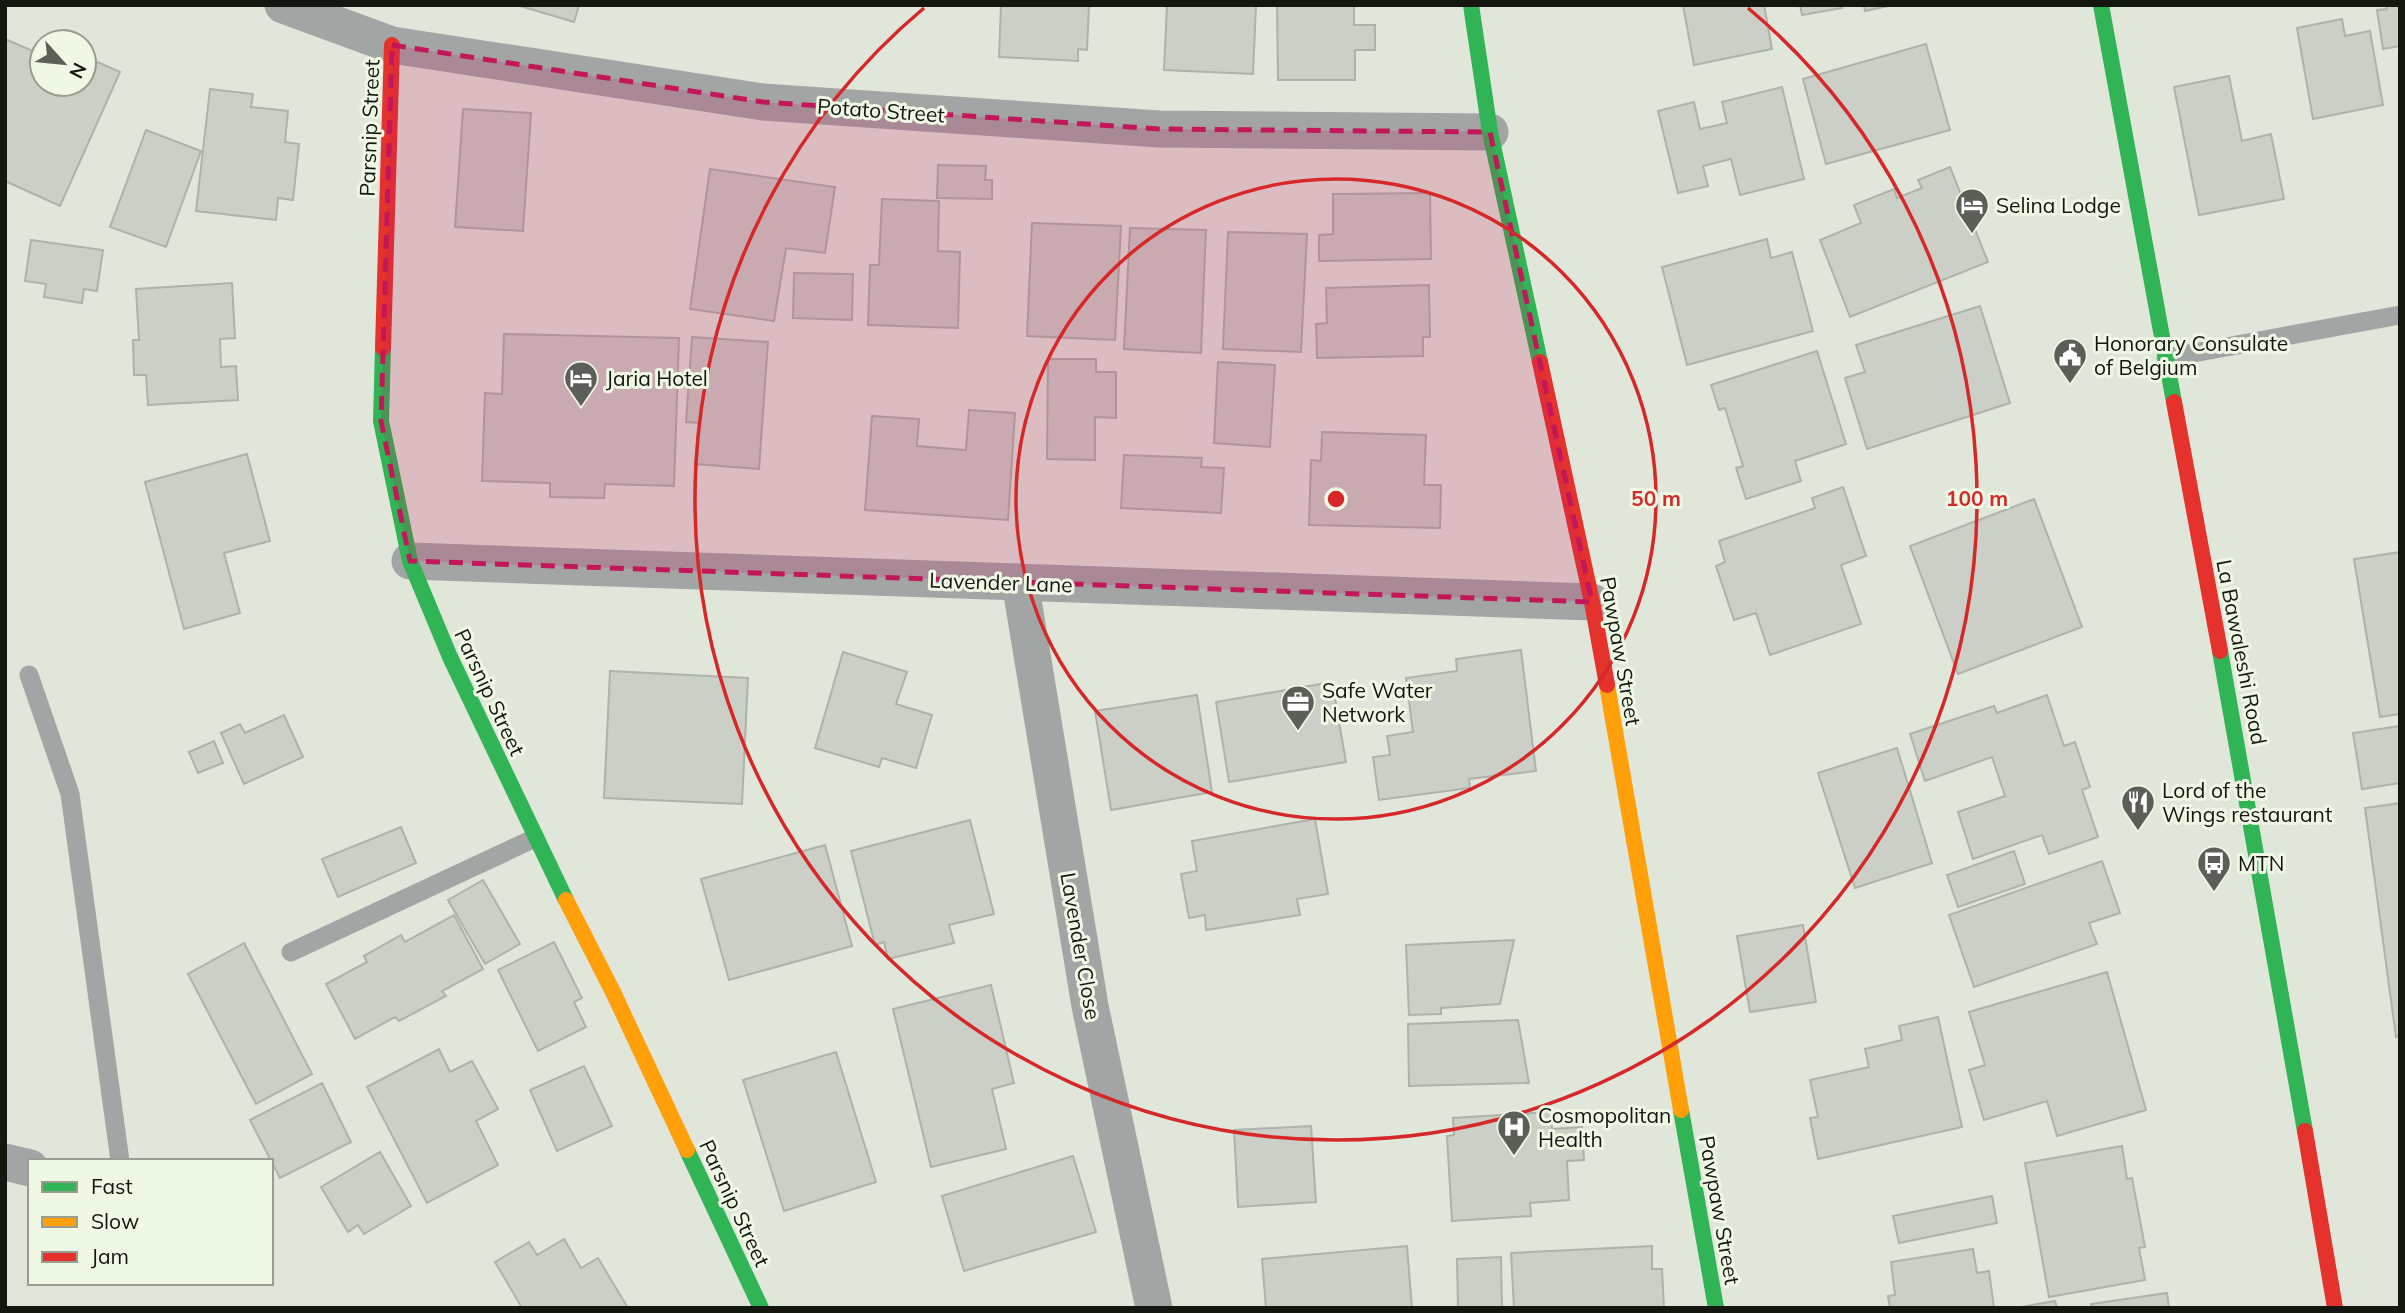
<svg xmlns="http://www.w3.org/2000/svg" width="2405" height="1313" font-family="Mulish,sans-serif">
<style>
.building{fill:#cbcfc7;stroke:#aeb2aa;stroke-width:2}
.lines{fill:none;stroke-linecap:round;stroke-linejoin:round}
.lane{stroke:#a3a5a4;stroke-width:19}
.street{stroke:#a3a5a4;stroke-width:37}
.fast{stroke:#30b455;stroke-width:16}
.slow{stroke:#ff9f0a;stroke-width:16}
.jam{stroke:#e5322d;stroke-width:16}
.marked{fill:#c2185b;fill-opacity:0.2;stroke:#c2185b;stroke-width:5;stroke-dasharray:14 9;stroke-linejoin:round}
.ring{fill:none;stroke:#d62828;stroke-width:3.5}
.labels{text-anchor:middle;dominant-baseline:central;stroke-width:6;stroke-linejoin:round;paint-order:stroke}
.street-label{font-size:21px;fill:#141710;stroke:#eef8e4}
.poi-label{font-size:21px;fill:#141710;stroke:#eef8e4;text-anchor:start}
.centre{fill:#d62828;stroke:#eef8e4;stroke-width:3.5}
.ring-label{font-size:21px;text-anchor:middle;font-weight:bold;fill:#d62828;stroke:#eef8e4;stroke-width:6;stroke-linejoin:round;paint-order:stroke}
</style>
<rect width="100%" height="100%" fill="#e1e6db"/>
<g class="building">
<polygon points="517,5 579,5 574,22"/>
<polygon points="1001,5 1089,5 1087,50 1078,49 1078,61 999,57"/>
<polygon points="1167,5 1256,5 1253,74 1164,70"/>
<polygon points="1277,5 1354,5 1354,25 1375,25 1375,50 1355,50 1355,80 1278,80"/>
<polygon points="1683,5 1764,5 1772,49 1694,65"/>
<polygon points="1800,5 1842,5 1842,8 1802,15"/>
<polygon points="1864,5 1893,5 1865,11"/>
<polygon points="2386,5 2400,5 2400,46 2383,49 2377,10 2387,9"/>
<polygon points="2342,19 2345,36 2370,31 2383,105 2313,119 2297,28"/>
<polygon points="5,39 42,55 42,84 84,84 84,56 120,72 60,206 5,181"/>
<polygon points="1926,44 1950,130 1826,164 1803,79"/>
<polygon points="2229,76 2242,141 2271,134 2284,199 2199,215 2174,87"/>
<polygon points="1782,87 1804,179 1740,195 1731,159 1703,166 1708,186 1678,193 1658,111 1694,102 1700,129 1727,123 1722,102"/>
<polygon points="210,89 253,94 251,107 288,111 285,142 299,144 293,200 278,198 276,220 196,211"/>
<polygon points="463,109 531,113 523,231 455,227"/>
<polygon points="146,130 201,151 166,247 110,227"/>
<polygon points="938,165 986,166 985,180 992,180 992,199 937,198"/>
<polygon points="1950,167 1988,262 1850,317 1820,240 1861,223 1854,205 1894,189 1897,198 1922,188 1918,180"/>
<polygon points="710,169 835,187 825,253 786,248 774,321 690,309"/>
<polygon points="1430,193 1431,259 1319,261 1319,235 1333,234 1333,194"/>
<polygon points="882,199 939,201 938,251 960,252 958,328 868,325 870,265 879,265"/>
<polygon points="1032,223 1121,226 1115,340 1027,336"/>
<polygon points="1130,228 1206,230 1201,353 1124,349"/>
<polygon points="1228,232 1307,234 1301,352 1223,349"/>
<polygon points="1767,239 1771,258 1792,252 1813,331 1687,365 1662,267"/>
<polygon points="31,240 103,250 97,291 84,289 82,303 44,297 46,284 25,281"/>
<polygon points="794,273 853,274 852,320 793,318"/>
<polygon points="232,283 235,338 220,339 221,367 236,366 238,400 148,405 146,375 134,375 133,340 139,340 136,289"/>
<polygon points="1429,285 1430,337 1423,337 1423,356 1317,358 1316,324 1327,323 1326,288"/>
<polygon points="1980,306 2010,403 1867,449 1845,378 1865,372 1856,345"/>
<polygon points="504,334 679,338 674,486 605,484 604,498 550,497 550,483 482,481 485,393 502,394"/>
<polygon points="692,337 768,342 759,469 695,464 699,423 686,422"/>
<polygon points="1817,351 1846,444 1795,461 1801,481 1746,499 1736,468 1743,466 1725,408 1719,410 1711,385"/>
<polygon points="1048,359 1096,359 1096,372 1116,372 1116,418 1095,417 1095,460 1047,459"/>
<polygon points="1218,362 1275,365 1270,447 1214,443"/>
<polygon points="969,410 1015,413 1008,520 865,510 872,416 919,419 917,446 966,450"/>
<polygon points="1322,432 1426,435 1424,485 1441,485 1440,528 1309,525 1311,460 1321,461"/>
<polygon points="247,454 270,541 224,553 240,613 184,629 145,482"/>
<polygon points="1124,455 1202,458 1201,467 1224,468 1221,513 1121,508"/>
<polygon points="1843,487 1866,556 1841,565 1861,624 1770,655 1756,613 1734,620 1716,566 1725,562 1719,541 1815,508 1812,498"/>
<polygon points="2034,499 2082,627 1958,674 1910,546"/>
<polygon points="2400,552 2400,714 2380,717 2354,559"/>
<polygon points="1521,650 1536,771 1469,779 1470,788 1379,800 1373,757 1390,755 1387,736 1413,732 1406,678 1457,671 1456,659"/>
<polygon points="843,652 907,672 896,704 932,715 916,768 882,758 879,767 815,748"/>
<polygon points="610,671 748,678 742,804 604,798"/>
<polygon points="1332,682 1346,762 1229,782 1216,702"/>
<polygon points="1197,695 1212,792 1111,810 1095,711"/>
<polygon points="2047,695 2064,746 2075,742 2090,787 2082,790 2098,837 2049,854 2042,835 1973,859 1958,812 2005,796 1992,757 1925,781 1910,734 1994,706 1997,713"/>
<polygon points="284,715 303,757 244,784 221,733 240,724 245,733"/>
<polygon points="2400,726 2400,783 2362,789 2353,733"/>
<polygon points="214,741 223,763 198,773 189,752"/>
<polygon points="1897,748 1932,863 1855,888 1818,773"/>
<polygon points="2400,803 2400,1036 2396,1037 2365,808"/>
<polygon points="1315,819 1328,894 1297,899 1300,915 1206,930 1205,915 1189,918 1181,874 1197,871 1192,841"/>
<polygon points="970,820 994,914 949,925 954,943 888,959 884,942 875,945 851,851"/>
<polygon points="401,827 416,863 338,897 322,859"/>
<polygon points="825,845 852,946 729,980 701,879"/>
<polygon points="2014,851 2025,884 1958,907 1947,875"/>
<polygon points="2102,861 2120,913 2089,923 2097,944 1974,987 1949,915"/>
<polygon points="483,880 520,944 485,964 448,900"/>
<polygon points="454,915 483,969 442,991 446,996 399,1021 395,1017 355,1039 326,984 367,962 364,956 401,935 405,942"/>
<polygon points="1803,925 1816,1002 1750,1012 1737,936"/>
<polygon points="1514,940 1500,1004 1441,1008 1441,1014 1409,1015 1406,945"/>
<polygon points="554,942 582,998 574,1002 586,1027 538,1051 498,970"/>
<polygon points="244,943 312,1074 256,1104 188,974"/>
<polygon points="2107,972 2146,1110 2057,1136 2047,1101 1984,1120 1969,1070 1985,1065 1969,1012"/>
<polygon points="991,985 1014,1083 992,1089 1006,1149 931,1167 893,1009"/>
<polygon points="1938,1017 1962,1127 1818,1159 1810,1118 1818,1117 1810,1080 1869,1067 1865,1049 1902,1040 1899,1026"/>
<polygon points="1518,1020 1529,1083 1409,1086 1408,1024"/>
<polygon points="439,1049 450,1072 472,1061 498,1109 476,1121 498,1165 427,1203 367,1087"/>
<polygon points="836,1052 876,1182 784,1211 743,1080"/>
<polygon points="584,1066 612,1126 557,1151 530,1090"/>
<polygon points="322,1083 351,1142 280,1178 250,1120"/>
<polygon points="1550,1112 1552,1129 1582,1127 1584,1160 1567,1161 1569,1200 1530,1203 1531,1216 1452,1221 1447,1136 1454,1135 1453,1118"/>
<polygon points="1311,1126 1316,1202 1238,1207 1234,1130"/>
<polygon points="2122,1146 2127,1179 2132,1178 2145,1247 2139,1248 2145,1280 2049,1297 2025,1163"/>
<polygon points="380,1152 411,1206 364,1234 358,1225 348,1232 321,1187"/>
<polygon points="1073,1156 1096,1232 964,1271 942,1196"/>
<polygon points="1992,1196 1997,1223 1899,1243 1893,1216"/>
<polygon points="564,1239 581,1268 598,1258 628,1308 522,1308 495,1262 529,1242 537,1255"/>
<polygon points="1407,1246 1412,1308 1266,1308 1262,1259"/>
<polygon points="1652,1246 1652,1269 1662,1269 1664,1308 1514,1308 1511,1253"/>
<polygon points="1973,1249 1977,1273 1989,1271 1994,1308 1890,1308 1888,1296 1895,1295 1891,1262"/>
<polygon points="1501,1257 1502,1308 1458,1308 1457,1259"/>
<polygon points="2167,1293 2169,1308 2092,1308 2091,1304"/>
<polygon points="2055,1301 2057,1308 2016,1308"/>
</g>
<g class="lines">
<g class="lane">
<polyline points="2166,358 2400,315"/>
<polyline points="29,675 70,794 120,1161"/>
<polyline points="291,952 535,838"/>
</g>
<g class="street">
<polyline points="283,5 392,45 763,102 1159,129 1490,132"/>
<polyline points="410,561 1592,602"/>
<polyline points="1020,582 1090,1006 1154,1308"/>
<polyline points="5,1162 30,1168"/>
</g>
<g class="fast">
<polyline points="1471,5 1490,132 1540,362"/>
<polyline points="2101,5 2174,402"/>
<polyline points="383,348 381,421 410,561 450,657 566,900"/>
<polyline points="2220,651 2305,1131"/>
<polyline points="1681,1110 1716,1308"/>
<polyline points="687,1150 761,1308"/>
</g>
<g class="slow">
<polyline points="1607,685 1681,1110"/>
<polyline points="566,900 613,992 687,1150"/>
</g>
<g class="jam">
<polyline points="383,348 392,45"/>
<polyline points="1540,362 1592,602 1607,685"/>
<polyline points="2174,402 2220,651"/>
<polyline points="2305,1131 2335,1308"/>
</g>
</g>
<path class="marked" d="M392 45 763 102 1159 129 1490 132 1592 602 410 561 381 421Z"/>
<g class="ring">
<circle cx="1336" cy="499" r="320"/>
<path d="M1748 8A641 641 0 1 1 924 8"/>
</g>
<defs>
<g id="hotel-pin" transform="scale(1.75)"><path d="M0 17L-7.5 6A9.5 9.5 0 1 1 7.5 6Z" fill="#5c5f57" stroke="#eef8e4"/><path d="M-6-4.5h1.5V1H6V5H4.5V3h-9V5H-6ZM-4 0a1.8 1.8 0 1 1 3.6 0ZM.5 0V-2.5h3Q6-2.5 6 0Z" fill="#fff"/></g>
<g id="civic-pin" transform="scale(1.75)"><path d="M0 17L-7.5 6A9.5 9.5 0 1 1 7.5 6Z" fill="#5c5f57" stroke="#eef8e4"/><path d="M-.6-6.5H3V-4.5H.6V-3L4-1V1h2V6H-6V1h2V-1L-.6-3ZM-1.2 2.5V6h2.4V2.5Z" fill="#fff"/></g>
<g id="office-pin" transform="scale(1.75)"><path d="M0 17L-7.5 6A9.5 9.5 0 1 1 7.5 6Z" fill="#5c5f57" stroke="#eef8e4"/><path d="M-6-3h4V-5.5h4V-3h4V5H-6ZM-1-4.5V-3h2v-1.5ZM-6 0V1H6V0Z" fill="#fff"/></g>
<g id="restaurant-pin" transform="scale(1.75)"><path d="M0 17L-7.5 6A9.5 9.5 0 1 1 7.5 6Z" fill="#5c5f57" stroke="#eef8e4"/><path d="M-5-6h1v4h1v-4h1v4h1v-4h1v5L-1.5 .5V6h-2V.5L-5-1ZM5-6V6H3V1.5H1.5Q1.5-4 5-6Z" fill="#fff"/></g>
<g id="bus-pin" transform="scale(1.75)"><path d="M0 17L-7.5 6A9.5 9.5 0 1 1 7.5 6Z" fill="#5c5f57" stroke="#eef8e4"/><path d="M-5-6H5V4H4V6H2V4H-2V6H-4V4H-5ZM-3.5-4V0h7V-4ZM-3.5 1.2v1.5H-2V1.2ZM2 1.2v1.5H3.5V1.2Z" fill="#fff"/></g>
<g id="hospital-pin" transform="scale(1.75)"><path d="M0 17L-7.5 6A9.5 9.5 0 1 1 7.5 6Z" fill="#5c5f57" stroke="#eef8e4"/><path d="M-5-5h3v3.5h4V-5h3V5h-3V1.5h-4V5h-3Z" fill="#fff"/></g>
</defs>
<g fill-rule="evenodd">
<use href="#hotel-pin" x="1972" y="205"/>
<use href="#civic-pin" x="2070" y="355"/>
<use href="#hotel-pin" x="581" y="378"/>
<use href="#office-pin" x="1298" y="702"/>
<use href="#restaurant-pin" x="2138" y="802"/>
<use href="#bus-pin" x="2214" y="863"/>
<use href="#hospital-pin" x="1514" y="1127"/>
</g>
<g class="labels">
<g class="street-label">
<text transform="translate(881 110) rotate(4)">Potato Street</text>
<text transform="translate(369 128) rotate(-88)">Parsnip Street</text>
<text transform="translate(1001 582) rotate(2)">Lavender Lane</text>
<text transform="translate(1621 651) rotate(80)">Pawpaw Street</text>
<text transform="translate(2242 652) rotate(79)">La Bawaleshi Road</text>
<text transform="translate(490 692) rotate(65)">Parsnip Street</text>
<text transform="translate(1081 946) rotate(80)">Lavender Close</text>
<text transform="translate(735 1203) rotate(65)">Parsnip Street</text>
<text transform="translate(1720 1210) rotate(80)">Pawpaw Street</text>
</g>
<g class="poi-label">
<text x="1996" y="205">Selina Lodge</text>
<text x="2094" y="343">Honorary Consulate<tspan x="2094" dy="24">of Belgium</tspan></text>
<text x="606" y="378">Jaria Hotel</text>
<text x="1322" y="690">Safe Water<tspan x="1322" dy="24">Network</tspan></text>
<text x="2162" y="790">Lord of the<tspan x="2162" dy="24">Wings restaurant</tspan></text>
<text x="2238" y="863">MTN</text>
<text x="1538" y="1115">Cosmopolitan<tspan x="1538" dy="24">Health</tspan></text>
</g>
</g>
<circle cx="1336" cy="499" r="10" class="centre"/>
<g class="ring-label">
<text x="1656" y="506">50 m</text>
<text x="1977" y="506">100 m</text>
</g>
<rect width="2405" height="1313" fill="none" stroke="#141710" stroke-width="14"/>
<rect x="28" y="1159" width="245" height="126" fill="#eef8e4" stroke="#979e8f" stroke-width="2"/>
<rect x="42" y="1182" width="35" height="10" fill="#30b455" stroke="#979e8f" stroke-width="2"/>
<text x="91" y="1194" font-size="21" fill="#141710">Fast</text>
<rect x="42" y="1217" width="35" height="10" fill="#ff9f0a" stroke="#979e8f" stroke-width="2"/>
<text x="91" y="1229" font-size="21" fill="#141710">Slow</text>
<rect x="42" y="1252" width="35" height="10" fill="#e5322d" stroke="#979e8f" stroke-width="2"/>
<text x="91" y="1264" font-size="21" fill="#141710">Jam</text>
<g transform="translate(63 63) rotate(117)"><circle r="33" fill="#eef8e4" stroke="#979e8f" stroke-width="2"/>
<path d="M0-5L12 26L0 18L-12 26Z" fill="#5c5f57"/>
<text y="-10" font-size="19" font-weight="bold" text-anchor="middle" fill="#141710">N</text>
</g>
</svg>
